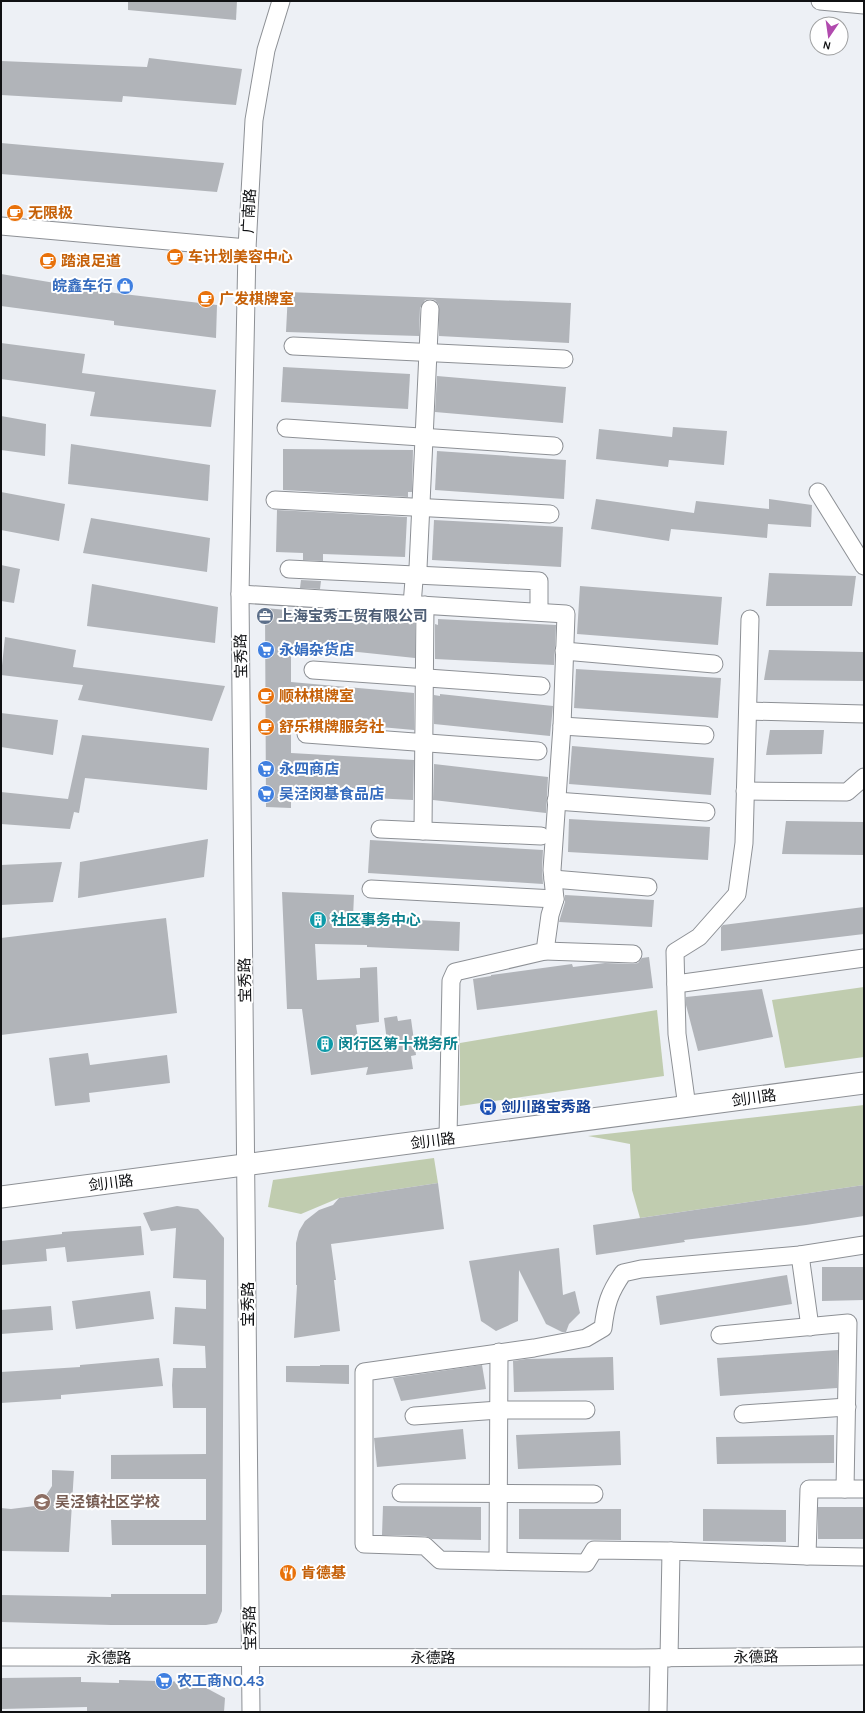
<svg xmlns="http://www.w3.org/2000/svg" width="865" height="1713" font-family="Karla,'Noto Sans SC',sans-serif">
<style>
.green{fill:#c0ccaf}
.building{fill:#b1b4b9}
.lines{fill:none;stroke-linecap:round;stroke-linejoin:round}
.minor-casing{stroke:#8d9095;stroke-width:19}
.major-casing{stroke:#8d9095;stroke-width:23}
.minor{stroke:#fff;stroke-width:17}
.major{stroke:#fff;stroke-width:21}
.labels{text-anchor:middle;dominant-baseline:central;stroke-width:4;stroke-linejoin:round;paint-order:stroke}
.street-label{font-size:15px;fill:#101113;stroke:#fff}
.food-label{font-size:15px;font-weight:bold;fill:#c56008;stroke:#fff;text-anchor:start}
.shop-label{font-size:15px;font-weight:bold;fill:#366cbe;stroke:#fff;text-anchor:start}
.service-label{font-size:15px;font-weight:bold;fill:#4e5e75;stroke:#fff;text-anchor:start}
.culture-label{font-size:15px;font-weight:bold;fill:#0d838f;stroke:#fff;text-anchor:start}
.transit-label{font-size:15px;font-weight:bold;fill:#164399;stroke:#fff;text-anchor:start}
.education-label{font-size:15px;font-weight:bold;fill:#785e54;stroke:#fff;text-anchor:start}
</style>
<rect width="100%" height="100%" fill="#edf0f5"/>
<g class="green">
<polygon points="864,987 864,1057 785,1068 772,1000"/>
<polygon points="657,1010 664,1076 460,1106 460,1043"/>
<polygon points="864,1105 864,1185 640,1218 632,1190 630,1144 588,1136"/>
<polygon points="434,1158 438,1183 339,1198 301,1214 268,1207 273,1180"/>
</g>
<g class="building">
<polygon points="128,1 237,1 236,20 128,10"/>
<polygon points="149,58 242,69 236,105 123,96 122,102 1,95 1,61 147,67"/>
<polygon points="1,143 224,163 217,192 1,174"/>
<polygon points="1,274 115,293 217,305 216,338 114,325 114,321 1,306"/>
<polygon points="288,292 571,303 569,343 439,336 439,305 435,300 430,299 425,300 420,308 419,336 286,332"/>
<polygon points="1,343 85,354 82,373 216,390 211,427 90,416 95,392 1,379"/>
<polygon points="283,367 410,374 408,409 281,402"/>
<polygon points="437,376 566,387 563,423 435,412"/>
<polygon points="1,416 46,424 45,456 1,450"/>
<polygon points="673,427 727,431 724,465 669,460 668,467 596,459 599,429 672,437"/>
<polygon points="71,444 210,465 208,501 68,484"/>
<polygon points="283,449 413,450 412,492 408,492 408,497 283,490"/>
<polygon points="437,451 566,460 564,499 435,490"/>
<polygon points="1,492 65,504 59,541 1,530"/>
<polygon points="596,499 694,513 696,501 769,509 769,499 812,505 811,527 768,524 767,538 671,529 669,541 591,529"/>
<polygon points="277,510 407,517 405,557 323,554 323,561 303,560 303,553 276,552"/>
<polygon points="91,518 210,538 207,572 83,553"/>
<polygon points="434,520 563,527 561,567 432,560"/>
<polygon points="1,565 20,569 14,603 1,601"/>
<polygon points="769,573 856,576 852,606 766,606"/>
<polygon points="301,580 321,581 320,589 300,588"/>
<polygon points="92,584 218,607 215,643 87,626"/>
<polygon points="580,586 722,597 718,645 577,634"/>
<polygon points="265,608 415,622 415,658 291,645 291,682 414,693 414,730 291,719 291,753 414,760 413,800 291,794 291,808 266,807"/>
<polygon points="438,619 556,625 554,665 435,659 435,624 438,625"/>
<polygon points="5,637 76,650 73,667 225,686 212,721 78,700 83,685 1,675"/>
<polygon points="769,650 864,652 864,681 764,680"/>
<polygon points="576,669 721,678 718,718 574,708"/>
<polygon points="440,694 553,706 550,736 434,724 434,695 440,696"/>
<polygon points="1,713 58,720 53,755 1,747"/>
<polygon points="770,730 824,730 822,754 766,755"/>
<polygon points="82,735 209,748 207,790 85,778 79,813 74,812 70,829 1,824 1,792 68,799"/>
<polygon points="572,746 714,758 711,795 569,784"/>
<polygon points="434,764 548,777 546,813 433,800"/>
<polygon points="569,819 710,827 708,860 568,852"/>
<polygon points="786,821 864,822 864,855 782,854"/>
<polygon points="208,839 204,877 78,898 80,862"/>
<polygon points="370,840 543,850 542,869 543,884 368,873"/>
<polygon points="62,862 53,902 1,905 1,865"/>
<polygon points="282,892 354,895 353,917 460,922 459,951 367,947 367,945 315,944 317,980 360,978 360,968 377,967 379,1022 356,1025 360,1052 388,1049 384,1018 397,1016 398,1021 411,1019 416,1055 411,1056 413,1069 366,1075 368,1067 311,1075 302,1009 287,1009"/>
<polygon points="565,895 654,900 652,927 559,922 565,902"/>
<polygon points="864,907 864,934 721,951 721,927 723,925"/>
<polygon points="166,918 177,1013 1,1035 1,938"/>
<polygon points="649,957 653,988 477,1010 473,979 491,976 491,975 572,964 573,967 605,963 633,964 638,963 642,958"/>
<polygon points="762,989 773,1037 698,1051 686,1005 686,997"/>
<polygon points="88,1053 90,1065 167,1055 170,1083 89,1093 90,1102 55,1106 49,1058"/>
<polygon points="438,1183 444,1229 331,1244 336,1280 334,1280 340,1331 294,1338 297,1285 296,1285 296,1243 299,1231 305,1221 319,1210 333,1205 339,1198"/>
<polygon points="864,1185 864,1216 806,1225 684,1240 685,1242 596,1255 593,1225"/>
<polygon points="177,1206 198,1209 213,1225 224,1238 222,1611 217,1623 206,1625 111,1625 1,1622 1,1595 111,1597 111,1594 206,1594 206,1545 112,1545 111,1520 206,1520 206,1479 111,1479 111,1455 206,1454 206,1408 173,1408 172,1385 173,1368 206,1368 205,1346 173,1344 175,1307 206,1309 206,1280 173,1278 176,1228 151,1231 143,1213"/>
<polygon points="141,1226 144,1255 67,1262 65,1247 46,1249 47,1261 1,1265 1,1241 62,1234 62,1232"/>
<polygon points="559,1248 563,1295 575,1291 580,1313 569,1324 566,1332 562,1332 546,1324 519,1270 518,1321 496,1331 481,1321 469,1261"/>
<polygon points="822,1267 864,1267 864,1300 822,1301"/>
<polygon points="787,1275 792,1304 660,1325 656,1296"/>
<polygon points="150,1291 154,1319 76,1329 72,1301"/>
<polygon points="51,1306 53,1330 1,1334 1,1310"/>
<polygon points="838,1350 837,1388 720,1396 717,1358"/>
<polygon points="613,1357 614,1390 514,1392 513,1361 526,1359"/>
<polygon points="159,1358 163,1386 61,1395 61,1399 1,1403 1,1372 80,1367 80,1365"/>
<polygon points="320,1365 349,1365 349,1384 286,1382 286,1366 320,1366"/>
<polygon points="482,1365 486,1389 401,1401 393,1378"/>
<polygon points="463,1429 466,1459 377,1467 374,1438"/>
<polygon points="620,1431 621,1465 518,1469 516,1435"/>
<polygon points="834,1435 834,1463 717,1464 716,1437"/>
<polygon points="52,1470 74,1471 69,1552 1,1551 1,1508 11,1509 35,1506 43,1500 52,1486"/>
<polygon points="383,1506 481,1507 481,1540 432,1539 425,1536 382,1535"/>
<rect x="818" y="1507" width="46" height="32"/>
<polygon points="519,1509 621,1509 621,1540 519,1539"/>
<polygon points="703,1509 786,1510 786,1542 703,1541"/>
<polygon points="81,1677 81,1682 119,1683 119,1680 195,1682 225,1698 224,1712 87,1712 87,1707 1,1709 1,1678"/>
</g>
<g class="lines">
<g class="minor-casing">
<g id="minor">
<polyline points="820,1 864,5"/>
<polyline points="1,226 247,248"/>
<polyline points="293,346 564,359"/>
<polyline points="286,428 554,446"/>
<polyline points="818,492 864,566"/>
<polyline points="275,500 550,514"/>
<polyline points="289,569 539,581 539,612"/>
<polyline points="240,594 566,614 562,726 552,870 555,899 550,915 545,951 455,972 451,981 448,1138"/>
<polyline points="412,605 414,580 418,568 430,309"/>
<polyline points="564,651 714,664"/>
<polyline points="313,670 541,686"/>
<polyline points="748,711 864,714"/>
<polyline points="562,726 705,735"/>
<polyline points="306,734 538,751"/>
<polyline points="745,791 847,792 864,777"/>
<polyline points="556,801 706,812"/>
<polyline points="380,829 541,836"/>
<polyline points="423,831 425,605"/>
<polyline points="553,879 648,887"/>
<polyline points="371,889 555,899"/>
<polyline points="545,951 633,954"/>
<polyline points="676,984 864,958"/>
<polyline points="687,1107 677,1034 675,952 699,937 737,894 744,843 750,619"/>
<polyline points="800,1255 810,1327"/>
<polyline points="720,1335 848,1323 845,1489"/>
<polyline points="743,1414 847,1407"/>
<polyline points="414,1416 499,1410 586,1410"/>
<polyline points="401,1493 594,1494"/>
<path d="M671 1551 594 1550 586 1563 440 1560 425 1546 364 1544V1372L534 1348 586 1338 603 1328C606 1304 609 1293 623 1273L641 1269 800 1255 864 1245"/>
<polyline points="807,1556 864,1557"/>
<polyline points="498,1561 499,1352"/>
<polyline points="1,1657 635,1658 864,1656"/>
<polyline points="669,1658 671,1551 807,1556 809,1489 864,1489"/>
<polyline points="251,1712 240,594 247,248 254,120 266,50 281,1"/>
<polyline points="658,1712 659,1658"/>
</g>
</g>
<g class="major-casing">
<polyline id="major" points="1,1197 864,1083"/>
</g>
<use href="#minor" class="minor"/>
<use href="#major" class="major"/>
</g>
<defs>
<g id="cafe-disc" transform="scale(0.9)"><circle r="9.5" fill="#e8710a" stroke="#fff"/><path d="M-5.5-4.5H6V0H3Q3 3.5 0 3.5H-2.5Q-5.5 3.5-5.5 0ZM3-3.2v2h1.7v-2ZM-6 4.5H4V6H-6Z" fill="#fff"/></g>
<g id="shop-disc" transform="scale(0.9)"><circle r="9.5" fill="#3f7fe0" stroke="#fff"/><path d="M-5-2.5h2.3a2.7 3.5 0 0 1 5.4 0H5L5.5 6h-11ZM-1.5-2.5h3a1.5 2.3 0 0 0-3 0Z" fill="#fff"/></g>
<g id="office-disc" transform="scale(0.9)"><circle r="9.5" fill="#5c6f8a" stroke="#fff"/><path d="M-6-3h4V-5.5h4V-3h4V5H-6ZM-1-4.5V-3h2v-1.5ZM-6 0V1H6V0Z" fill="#fff"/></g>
<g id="supermarket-disc" transform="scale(0.9)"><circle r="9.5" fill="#3f7fe0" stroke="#fff"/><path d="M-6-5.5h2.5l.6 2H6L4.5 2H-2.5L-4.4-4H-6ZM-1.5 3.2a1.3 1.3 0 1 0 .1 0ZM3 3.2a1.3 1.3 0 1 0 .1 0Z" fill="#fff"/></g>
<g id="building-disc" transform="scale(0.9)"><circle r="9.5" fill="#0f9aa8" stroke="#fff"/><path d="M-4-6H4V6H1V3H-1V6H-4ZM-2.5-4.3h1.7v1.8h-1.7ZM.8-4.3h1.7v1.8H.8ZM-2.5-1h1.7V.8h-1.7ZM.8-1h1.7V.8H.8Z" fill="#fff"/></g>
<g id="bus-disc" transform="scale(0.9)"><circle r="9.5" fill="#1a4fb4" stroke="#fff"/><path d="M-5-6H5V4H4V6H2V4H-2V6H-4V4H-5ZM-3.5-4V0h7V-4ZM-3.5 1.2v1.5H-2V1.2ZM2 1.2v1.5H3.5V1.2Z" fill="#fff"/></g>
<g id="school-disc" transform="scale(0.9)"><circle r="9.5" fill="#8d6e63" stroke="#fff"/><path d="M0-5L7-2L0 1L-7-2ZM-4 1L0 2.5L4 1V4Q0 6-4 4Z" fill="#fff"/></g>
<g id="restaurant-disc" transform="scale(0.9)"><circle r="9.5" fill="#e8710a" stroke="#fff"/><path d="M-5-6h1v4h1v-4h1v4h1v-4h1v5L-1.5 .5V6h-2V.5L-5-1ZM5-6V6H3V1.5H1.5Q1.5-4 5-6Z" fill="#fff"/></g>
</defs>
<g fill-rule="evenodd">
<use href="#cafe-disc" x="15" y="213"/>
<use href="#cafe-disc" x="175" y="257"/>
<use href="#cafe-disc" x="48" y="261"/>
<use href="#shop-disc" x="125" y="286"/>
<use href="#cafe-disc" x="206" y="299"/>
<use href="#office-disc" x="265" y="616"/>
<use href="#supermarket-disc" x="266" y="650"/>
<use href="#cafe-disc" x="266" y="696"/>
<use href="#cafe-disc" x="266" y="727"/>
<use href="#supermarket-disc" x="266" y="769"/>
<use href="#supermarket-disc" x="266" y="794"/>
<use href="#building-disc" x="318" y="920"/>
<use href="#building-disc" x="325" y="1044"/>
<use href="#bus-disc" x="488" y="1107"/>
<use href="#school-disc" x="42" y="1502"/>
<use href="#restaurant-disc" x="288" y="1573"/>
<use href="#supermarket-disc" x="164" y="1681"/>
</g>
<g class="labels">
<g class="street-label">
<text transform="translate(249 211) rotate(-87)">广南路</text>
<text transform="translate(241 656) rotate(-91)">宝秀路</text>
<text transform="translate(245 980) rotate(-91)">宝秀路</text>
<text transform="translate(754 1098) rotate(-8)">剑川路</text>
<text transform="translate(433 1141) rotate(-7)">剑川路</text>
<text transform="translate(111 1183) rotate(-7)">剑川路</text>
<text transform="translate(248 1304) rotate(-90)">宝秀路</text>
<text transform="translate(250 1628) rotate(-91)">宝秀路</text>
<text transform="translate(756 1657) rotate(-1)">永德路</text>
<text x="109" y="1658">永德路</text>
<text x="433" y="1658">永德路</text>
</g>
<g class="food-label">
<text x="28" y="213">无限极</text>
<text x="188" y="257">车计划美容中心</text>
<text x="61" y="261">踏浪足道</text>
<text x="219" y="299">广发棋牌室</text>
<text x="279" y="696">顺林棋牌室</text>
<text x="279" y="727">舒乐棋牌服务社</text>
<text x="301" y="1573">肯德基</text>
</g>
<g class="shop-label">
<text x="112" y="286" text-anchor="end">皖鑫车行</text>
<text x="279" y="650">永娟杂货店</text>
<text x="279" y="769">永四商店</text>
<text x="279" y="794">吴泾闵基食品店</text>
<text x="177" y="1681">农工商NO.43</text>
</g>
<g class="service-label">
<text x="278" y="616">上海宝秀工贸有限公司</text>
</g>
<g class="culture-label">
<text x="331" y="920">社区事务中心</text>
<text x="338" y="1044">闵行区第十税务所</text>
</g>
<g class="transit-label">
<text x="501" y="1107">剑川路宝秀路</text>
</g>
<g class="education-label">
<text x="55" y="1502">吴泾镇社区学校</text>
</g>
</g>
<rect width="865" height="1713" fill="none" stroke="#101113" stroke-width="4"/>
<g transform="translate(829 36) rotate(193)"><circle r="19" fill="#ffffff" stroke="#9fa0a1"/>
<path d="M0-3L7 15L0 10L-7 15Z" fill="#b14aae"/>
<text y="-6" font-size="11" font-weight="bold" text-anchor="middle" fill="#101113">N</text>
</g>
</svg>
